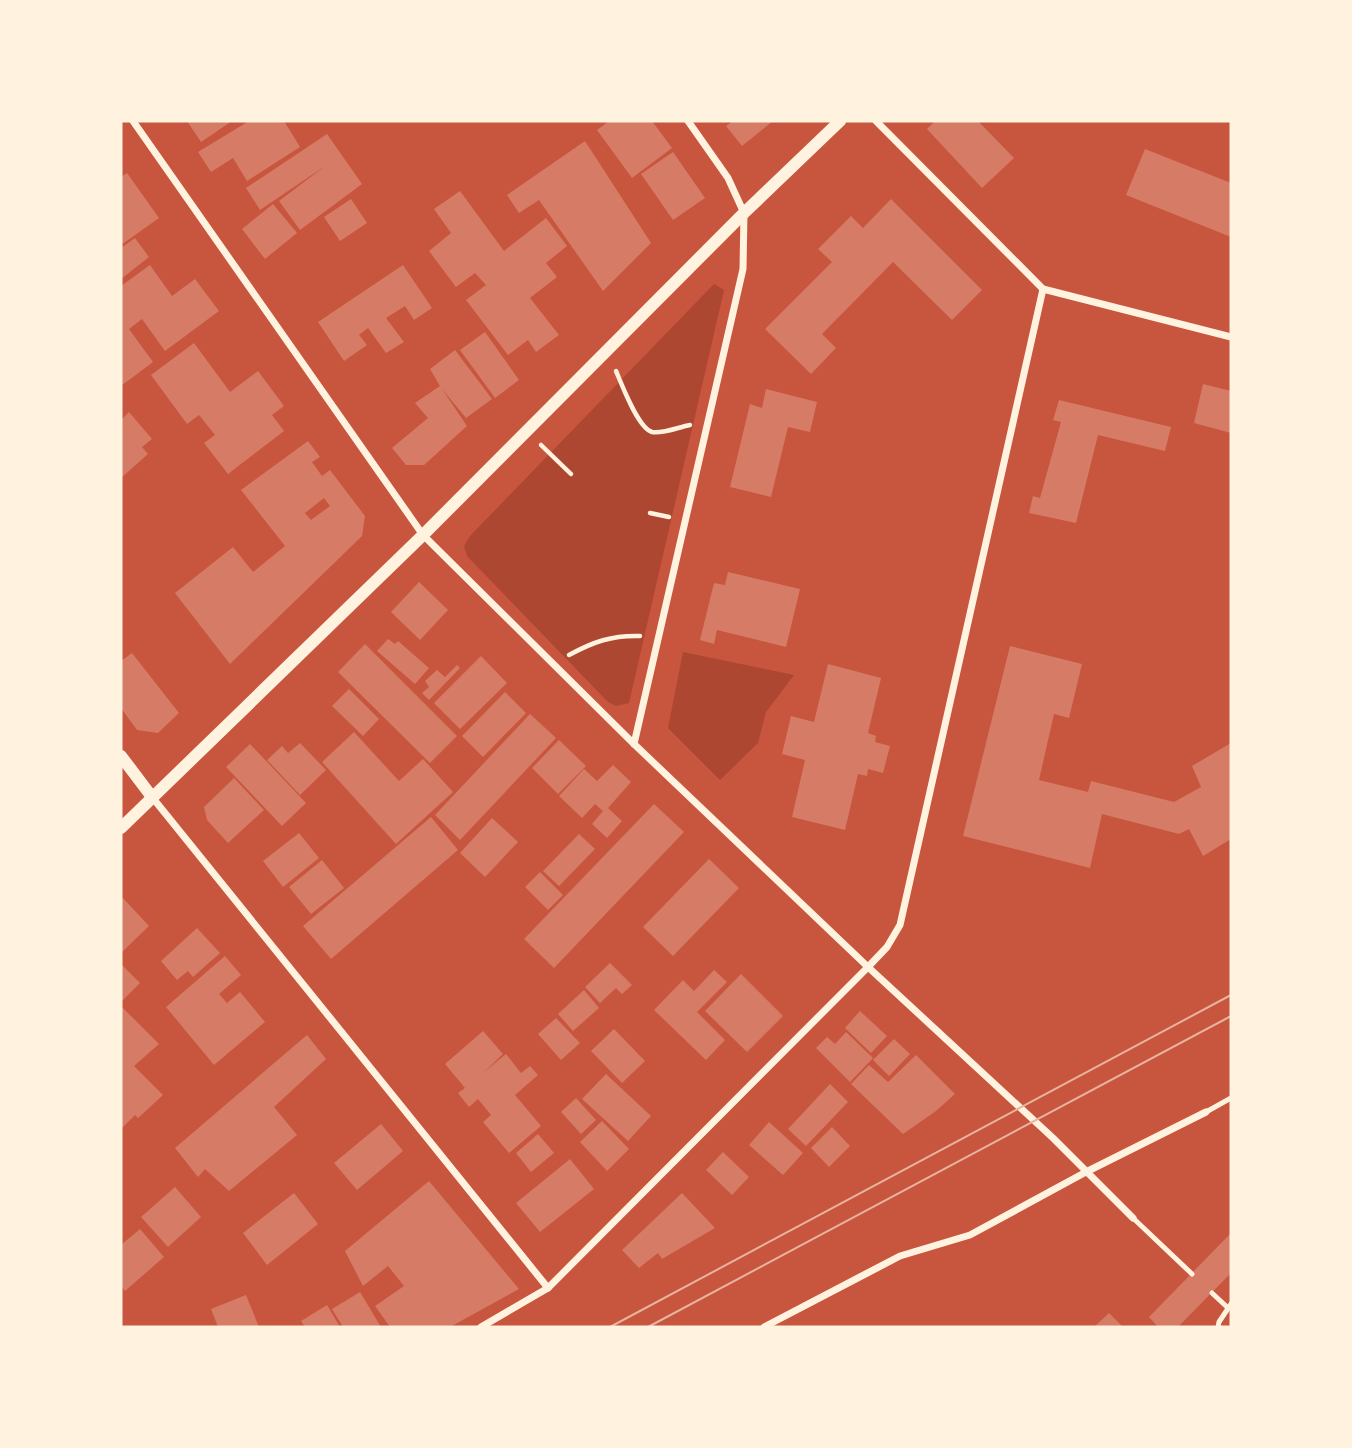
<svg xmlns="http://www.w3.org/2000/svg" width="1352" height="1448" font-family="Bitter,serif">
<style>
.green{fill:#ae4732}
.building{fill:#d67c66;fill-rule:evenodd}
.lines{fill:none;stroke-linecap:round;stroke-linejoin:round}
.path{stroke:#fff3e0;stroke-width:4.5}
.service{stroke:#fff3e0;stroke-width:5}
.minor{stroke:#fff3e0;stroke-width:7}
.tertiary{stroke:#fff3e0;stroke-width:12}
.tram{stroke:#e9b49f;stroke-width:2}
</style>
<rect width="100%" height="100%" fill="#c8553d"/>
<g class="green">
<polygon points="714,284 724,290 629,703 616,706 608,702 467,556 464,546 470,536"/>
<polygon points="683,652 794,675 766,712 758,743 720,780 668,728"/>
</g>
<g class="building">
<polygon points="187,121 232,121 201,142"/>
<polygon points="249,121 284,121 300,147 247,181 233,158 211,172 198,152"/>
<polygon points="609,121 652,121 672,148 632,178 597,130"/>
<polygon points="733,121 773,121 742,146 726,126"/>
<polygon points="935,121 978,121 1014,158 982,188 927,129"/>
<polygon points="327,134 362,184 300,230 279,201 325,166 260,210 246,188"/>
<polygon points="585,141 651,243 603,291 539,200 519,213 507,195"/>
<polygon points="1145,149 1231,183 1231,237 1126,195"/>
<polygon points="673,152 705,198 673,220 641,174"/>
<polygon points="127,173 159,218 121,245 121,177"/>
<polygon points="460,191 504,251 546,218 567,246 546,263 557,277 530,298 559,335 536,352 528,340 508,355 466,300 486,285 475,273 456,287 429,251 451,233 434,209"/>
<polygon points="351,199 367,223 340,241 324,217"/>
<polygon points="891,199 982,290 952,320 893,262 822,334 836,348 811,374 765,329 832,262 818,249 851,216 863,228"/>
<polygon points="273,204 297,233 265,259 242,229"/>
<polygon points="135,238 149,257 121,279 121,248"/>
<polygon points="150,265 172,296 195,279 219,311 165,351 142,319 129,329 153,362 121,386 121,286"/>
<polygon points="403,265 432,308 414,320 405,306 386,318 404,342 386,353 368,328 359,335 367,345 344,361 318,322"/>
<polygon points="485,332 519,380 495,398 460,350"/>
<polygon points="194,343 230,392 258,371 284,406 272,415 284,431 228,474 204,443 215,435 199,415 187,424 151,375"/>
<polygon points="455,350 492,399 466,418 442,389 467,426 424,465 406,465 392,448 428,418 415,403 440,386 430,369"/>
<polygon points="1203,384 1231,391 1231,433 1194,423"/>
<polygon points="766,389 817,402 810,432 788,427 771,497 730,487 750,404 762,408"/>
<polygon points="1059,400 1171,427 1165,451 1098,435 1076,523 1029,513 1033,496 1040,498 1061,422 1053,420"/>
<polygon points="129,412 152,439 142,447 148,454 121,478 121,420"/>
<path d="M308 441 320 457 312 462 322 476 330 470 365 516 362 536 230 664 175 593 233 547 253 572 285 546 241 490ZM324 498 330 506 311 520 305 513Z"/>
<polygon points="728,572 800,589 786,647 717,630 714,644 700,640 714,583 725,585"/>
<polygon points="419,582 448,610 420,640 391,612"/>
<polygon points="388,639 395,644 398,641 429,668 415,684 377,651"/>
<polygon points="365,644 457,736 430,763 338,672"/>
<polygon points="1010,646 1082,664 1069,718 1054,714 1039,780 1088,792 1091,781 1174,802 1201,787 1192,766 1231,743 1231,839 1203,856 1189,829 1179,834 1102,814 1090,868 963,836"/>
<polygon points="132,653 179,713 158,733 137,730 121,708 121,661"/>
<polygon points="481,656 507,683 460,729 434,703"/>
<polygon points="828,664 881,678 868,733 876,736 875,742 890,746 883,773 868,769 867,776 858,774 845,830 792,817 805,760 782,754 791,716 814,722"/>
<polygon points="457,665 460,668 429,700 422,693 429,687 425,681 437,670 445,677"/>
<polygon points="349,689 379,719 363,736 332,706"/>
<polygon points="505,692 526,713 483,757 462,736"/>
<polygon points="530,714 556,738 460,840 435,815"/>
<polygon points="354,732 399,781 423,759 453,792 396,844 322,762"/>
<polygon points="559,740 586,766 558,794 532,768"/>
<polygon points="300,743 326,770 300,795 267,760 282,746 288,753"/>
<polygon points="250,744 306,803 282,826 226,767"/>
<polygon points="613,765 631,782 608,808 622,821 607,838 592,824 603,811 595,804 582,818 559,796 584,769 597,781"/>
<polygon points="234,778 264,810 228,843 207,820 204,807"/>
<polygon points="654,804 684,832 554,968 524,939"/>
<polygon points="431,817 458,850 331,959 303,926"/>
<polygon points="492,818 518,842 485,877 460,853"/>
<polygon points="299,833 319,858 283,887 263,861"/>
<polygon points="579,834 595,849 559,886 543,871"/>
<polygon points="709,859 739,888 673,956 643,927"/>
<polygon points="322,860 344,888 311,914 289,887"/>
<polygon points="540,872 563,895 548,910 525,887"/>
<polygon points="121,896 149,926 121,953"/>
<polygon points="197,928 220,953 193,977 188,971 177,980 161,961"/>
<polygon points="225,956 241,975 219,994 227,1003 240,992 265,1022 214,1065 166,1007"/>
<polygon points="610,963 632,985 622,994 616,988 600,1003 585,987"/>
<polygon points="121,964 140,983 121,1002"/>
<polygon points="714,970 727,982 697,1012 725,1040 706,1060 654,1010 683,980 694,991"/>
<polygon points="741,974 783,1016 747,1052 705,1011"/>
<polygon points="584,990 599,1008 573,1031 558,1014"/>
<polygon points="121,1006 159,1044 134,1066 163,1095 138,1118 135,1115 121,1129"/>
<polygon points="860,1011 887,1036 871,1053 845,1028"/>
<polygon points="556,1018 580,1043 561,1060 538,1034"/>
<polygon points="614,1029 645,1061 622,1083 591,1051"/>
<polygon points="483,1031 503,1054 484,1072 506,1054 521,1073 530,1066 538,1075 515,1095 541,1126 509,1153 483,1122 491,1115 478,1099 469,1107 458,1093 465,1088 445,1064"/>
<polygon points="846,1032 873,1058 850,1082 816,1048 827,1037 835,1044"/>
<polygon points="307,1035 326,1059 274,1107 297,1135 229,1191 205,1169 198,1177 175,1148"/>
<polygon points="894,1039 910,1054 889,1076 873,1060"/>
<polygon points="916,1055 955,1094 936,1111 903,1134 851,1084 869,1065 888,1082"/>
<polygon points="606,1074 651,1116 628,1141 582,1099"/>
<polygon points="830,1084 848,1102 806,1146 788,1129"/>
<polygon points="576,1098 596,1120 581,1134 561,1112"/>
<polygon points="602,1121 629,1149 607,1171 580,1142"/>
<polygon points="769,1122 803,1153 783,1175 749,1145"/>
<polygon points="381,1124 403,1151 357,1190 334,1163"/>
<polygon points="832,1127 850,1146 829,1167 811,1148"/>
<polygon points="538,1134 554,1153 531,1172 516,1153"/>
<polygon points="723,1152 749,1177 732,1195 706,1170"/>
<polygon points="570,1159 594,1189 540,1232 516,1203"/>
<polygon points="429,1181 519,1289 450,1327 390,1327 375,1306 404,1286 388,1266 363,1286 345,1251"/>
<polygon points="175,1187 201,1217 168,1247 141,1217"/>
<polygon points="294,1193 318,1224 267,1265 243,1233"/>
<polygon points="682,1193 715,1228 662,1259 658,1253 639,1268 622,1250"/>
<polygon points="140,1229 164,1257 125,1291 121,1286 121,1245"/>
<polygon points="1231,1233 1231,1273 1178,1327 1158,1327 1149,1317"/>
<polygon points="360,1292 381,1327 343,1327 332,1309"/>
<polygon points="246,1295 259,1327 218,1327 211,1309"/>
<polygon points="327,1305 340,1327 305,1327 301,1321"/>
<polygon points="1109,1313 1123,1327 1094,1327"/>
</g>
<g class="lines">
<g class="path">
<path d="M616 371C622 385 638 428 652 432 663 434 679 427 690 425"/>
<polyline points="541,445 571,474"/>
<polyline points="650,513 669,517"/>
<path d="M569 655C593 642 612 635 640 636"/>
</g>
<g class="service">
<polyline points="1206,1112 1231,1098"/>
<polyline points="1133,1218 1192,1274"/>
<polyline points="1212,1293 1227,1307"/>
<polyline points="1218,1327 1219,1322 1231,1304"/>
</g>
<g class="minor">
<polyline points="133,121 423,535 634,744 868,967 1053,1138 1133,1218"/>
<polyline points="876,121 1043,289 1231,337"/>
<polyline points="634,744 743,269 744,213 728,178 688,121"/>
<polyline points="152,797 548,1288"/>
<polyline points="481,1327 548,1288 868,967 887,947 900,925 1043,289"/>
<polyline points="764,1327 900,1256 970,1235 1086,1172 1206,1112"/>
</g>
<g class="tertiary">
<polyline points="121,756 152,797"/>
<polyline points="121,828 423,535 744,213 840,121"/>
</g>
<g class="tram">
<polyline points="610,1327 1231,995"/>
<polyline points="648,1327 1231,1016"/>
</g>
</g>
<rect width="1352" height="1448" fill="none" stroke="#fff3e0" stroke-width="245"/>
</svg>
